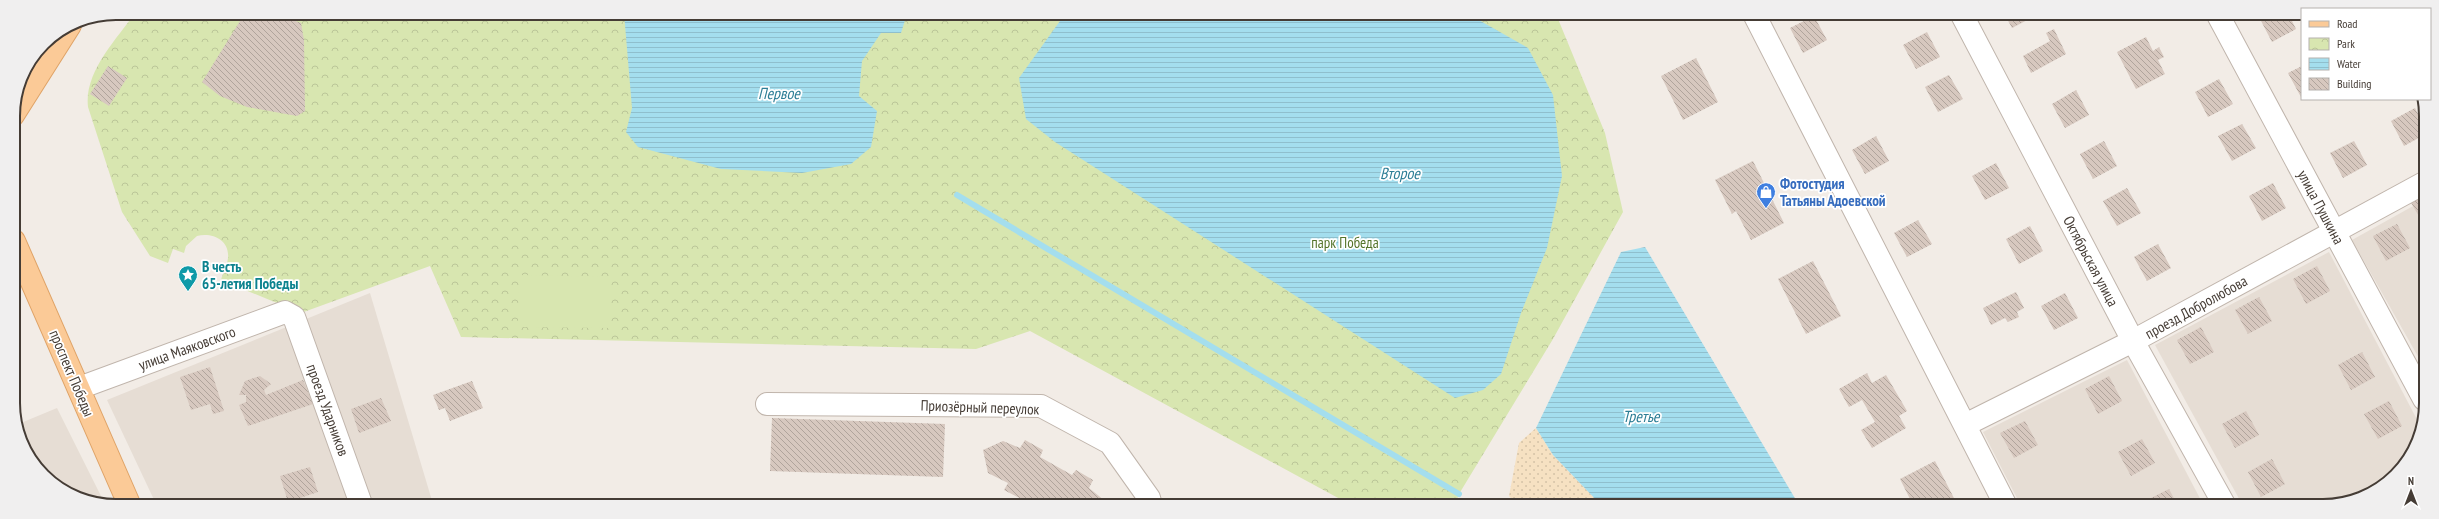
<svg xmlns="http://www.w3.org/2000/svg" width="2439" height="519" font-family="'PT Sans Narrow',sans-serif">
<style>
.residential{fill:#e6ddd4}
.sand{fill:url(#sand-dots)}
.park{fill:url(#park-crowns)}
.garden{fill:#d8e6b0}
.water{fill:url(#water-rules)}
.lines{fill:none;stroke-linecap:round;stroke-linejoin:round}
.stream{stroke:#a4deee;stroke-width:6}
.building{fill:url(#building-back-hatch)}
.street-casing{stroke:#c0b5ac;stroke-width:24}
.primary-casing{stroke:#dfa367;stroke-width:24}
.street{stroke:#fff;stroke-width:22}
.primary{stroke:#fbca97;stroke-width:22}
.labels{text-anchor:middle;dominant-baseline:central;stroke-width:3.5;stroke-linejoin:round;paint-order:stroke}
.shop-label{font-size:15px;font-weight:bold;fill:#366cbe;stroke:#fff;text-anchor:start}
.street-label{font-size:15px;fill:#453c35;stroke:#fff}
.park-label{font-size:15px;fill:#55742b;stroke:#fff}
.culture-label{font-size:15px;font-weight:bold;fill:#0d838f;stroke:#fff;text-anchor:start}
.water-label{font-size:16px;font-style:italic;fill:#2d7e96;stroke:#fff}
.rim{fill:none;stroke:#453c35;stroke-width:2}
</style>
<defs>
<pattern id="sand-dots" width="8" height="8" patternUnits="userSpaceOnUse"><rect width="8" height="8" fill="#f6e1c2"/><path d="M2 2h.1M6 6h.1" fill="none" stroke="#d4c2a7" stroke-width="1.8" stroke-linecap="round"/></pattern>
<pattern id="park-crowns" width="20" height="18" patternUnits="userSpaceOnUse"><rect width="20" height="18" fill="#d8e6b0"/><path d="M2 6a3 3 0 1 1 6 0M12 15a3 3 0 1 1 6 0" fill="none" stroke="#bbc698"/></pattern>
<pattern id="water-rules" width="6" height="5" patternUnits="userSpaceOnUse"><rect width="6" height="5" fill="#a4deee"/><path d="M0 2.5h6" fill="none" stroke="#8fbfcd"/></pattern>
<pattern id="building-back-hatch" width="6" height="6" patternUnits="userSpaceOnUse"><rect width="6" height="6" fill="#d7c8bf"/><path d="M-1 5l2 2M0 0l6 6M5-1l2 2" fill="none" stroke="#b0a49c"/></pattern>
</defs>
<rect width="100%" height="100%" fill="#f2ece6"/>
<g class="residential">
<polygon points="2424,200 2424,367 2352,240"/>
<polygon points="2329,252 2422,429 2412,454 2391,481 2362,498 2330,506 2243,506 2155,345"/>
<polygon points="370,293 433,504 156,504 107,400"/>
<polygon points="2127,360 2204,506 2021,506 1983,432"/>
<polygon points="57,408 105,504 96,504 43,476 16,425"/>
</g>
<polygon class="sand" points="1536,428 1553,455 1601,505 1518,505 1509,496 1519,443"/>
<path class="park" d="M135 13 1556 14 1605 133 1623 212 1553 339 1459 494 1455 505H1351L1030 331 976 349 461 337 430 266 301 313 221 280C223 273 227 266 228 258 230 240 212 232 197 236L186 246 184 253 173 249 168 263 150 256 122 212 88 107C84 72 116 40 135 13Z"/>
<polygon class="garden" points="519,275 610,277 610,328 518,327"/>
<g class="water">
<polygon points="624,13 907,14 901,33 881,33 862,61 859,96 877,111 871,147 851,164 802,173 721,169 638,147 626,132 632,108"/>
<polygon points="1065,14 1423,14 1477,19 1528,48 1553,95 1562,176 1547,248 1521,313 1501,374 1483,390 1455,398 1055,142 1026,119 1019,78"/>
<polygon points="1645,247 1799,505 1601,505 1553,455 1536,428 1621,252"/>
</g>
<g class="lines">
<polyline class="stream" points="957,195 1459,494"/>
</g>
<g class="building">
<polygon points="258,13 273,13 301,23 304,40 305,111 297,116 247,107 220,96 202,82 240,21"/>
<polygon points="1627,14 1643,14 1630,21"/>
<polygon points="2005,15 2037,15 2012,28"/>
<polygon points="2263,15 2289,15 2296,29 2272,42 2259,17"/>
<polygon points="1814,16 1827,40 1803,53 1790,28"/>
<polygon points="2054,29 2066,54 2031,73 2023,56 2050,41 2046,33"/>
<polygon points="1927,32 1940,57 1916,69 1903,45"/>
<polygon points="2146,37 2153,51 2159,47 2164,57 2158,60 2165,74 2136,89 2117,52"/>
<polygon points="1696,58 1718,102 1683,120 1661,76"/>
<polygon points="108,66 127,78 109,106 90,94"/>
<polygon points="2302,66 2302,99 2288,73"/>
<polygon points="1949,75 1963,99 1938,112 1925,87"/>
<polygon points="2219,79 2233,104 2208,117 2195,92"/>
<polygon points="2076,90 2089,115 2065,128 2052,104"/>
<polygon points="2415,108 2424,126 2424,135 2404,146 2391,121"/>
<polygon points="2242,124 2256,148 2232,161 2218,136"/>
<polygon points="1876,136 1889,161 1865,174 1852,150"/>
<polygon points="2104,141 2117,166 2093,179 2080,154"/>
<polygon points="2354,141 2367,165 2343,178 2330,153"/>
<polygon points="1753,161 1784,223 1751,240 1736,211 1732,214 1715,180"/>
<polygon points="1996,163 2009,188 1985,200 1972,176"/>
<polygon points="2273,183 2286,208 2262,221 2249,196"/>
<polygon points="2127,188 2141,213 2117,226 2103,201"/>
<polygon points="2424,193 2424,225 2410,201"/>
<polygon points="1918,220 1932,244 1907,257 1894,233"/>
<polygon points="2397,224 2410,248 2386,261 2373,236"/>
<polygon points="2030,226 2043,251 2019,264 2006,239"/>
<polygon points="2158,244 2171,268 2147,281 2134,257"/>
<polygon points="1813,261 1841,316 1806,334 1778,279"/>
<polygon points="2317,266 2330,291 2306,304 2293,279"/>
<polygon points="2016,292 2024,308 2017,312 2019,317 2008,322 2005,318 1991,325 1983,308"/>
<polygon points="2065,293 2078,318 2054,330 2041,306"/>
<polygon points="2259,297 2272,321 2248,334 2235,310"/>
<polygon points="2201,327 2214,352 2190,364 2177,340"/>
<polygon points="2362,352 2375,377 2351,390 2338,365"/>
<polygon points="210,367 224,411 213,414 210,404 191,410 180,377"/>
<polygon points="1867,373 1872,383 1886,375 1907,411 1899,416 1906,428 1872,448 1861,430 1875,422 1862,400 1849,407 1839,389"/>
<polygon points="260,376 271,384 264,390 266,395 303,380 313,404 248,426 239,405 246,402 246,395 239,395 245,381"/>
<polygon points="2109,376 2122,401 2098,414 2085,389"/>
<polygon points="472,381 483,408 450,421 445,408 439,410 433,395"/>
<polygon points="381,398 391,421 359,433 351,409"/>
<polygon points="2389,401 2402,426 2378,439 2364,414"/>
<polygon points="2246,411 2259,435 2235,448 2222,424"/>
<polygon points="772,418 945,424 943,477 770,471"/>
<polygon points="2025,421 2038,445 2014,458 2000,433"/>
<polygon points="2142,439 2155,463 2131,476 2118,452"/>
<polygon points="1025,440 1043,450 1040,457 1072,475 1076,470 1093,480 1089,488 1110,505 1033,505 1004,490 1008,483 988,473 983,450 1003,441 1020,448"/>
<polygon points="2272,459 2285,484 2261,497 2248,472"/>
<polygon points="1935,461 1958,506 1913,505 1900,479"/>
<polygon points="310,467 318,492 288,502 280,476"/>
<polygon points="2169,489 2178,506 2147,506 2145,501"/>
</g>
<g class="lines">
<g class="street-casing">
<g id="street">
<polyline points="1754,14 2006,506"/>
<polyline points="1962,15 2133,341 2225,506"/>
<polyline points="2218,15 2424,399"/>
<polyline points="79,388 285,312 294,317 361,504"/>
<polyline points="767,404 1041,406 1110,443 1149,498 1151,505"/>
<polyline points="1965,425 2133,341 2424,183"/>
</g>
</g>
<g class="primary-casing">
<g id="primary">
<polyline points="13,115 70,25"/>
<polyline points="14,241 129,504"/>
</g>
</g>
<use href="#street" class="street"/>
<use href="#primary" class="primary"/>
</g>
<defs>
<g id="shop-pin" transform="scale(1)"><path d="M0 17L-7.5 6A9.5 9.5 0 1 1 7.5 6Z" fill="#3f7fe0" stroke="#fff"/><path d="M-5-2.5h2.3a2.7 3.5 0 0 1 5.4 0H5L5.5 6h-11ZM-1.5-2.5h3a1.5 2.3 0 0 0-3 0Z" fill="#fff"/></g>
<g id="sight-pin" transform="scale(1)"><path d="M0 17L-7.5 6A9.5 9.5 0 1 1 7.5 6Z" fill="#0f9aa8" stroke="#fff"/><path d="M0-6L1.8-2.2L6-1.7L2.9 1.2L3.7 5.4L0 3.3L-3.7 5.4L-2.9 1.2L-6-1.7L-1.8-2.2Z" fill="#fff"/></g>
</defs>
<g fill-rule="evenodd">
<use href="#shop-pin" x="1766" y="192"/>
<use href="#sight-pin" x="188" y="275"/>
</g>
<g class="labels">
<g class="shop-label">
<text x="1780" y="183">Фотостудия<tspan x="1780" dy="17">Татьяны Адоевской</tspan></text>
</g>
<g class="street-label">
<text transform="translate(2321 207) rotate(62)">улица Пушкина</text>
<text transform="translate(2091 261) rotate(62)">Октябрьская улица</text>
<text transform="translate(2196 307) rotate(-29)">проезд Добролюбова</text>
<text transform="translate(187 348) rotate(-20)">улица Маяковского</text>
<text transform="translate(72 373) rotate(67)">проспект Победы</text>
<text transform="translate(980 407) rotate(2)">Приозёрный переулок</text>
<text transform="translate(328 410) rotate(70)">проезд Ударников</text>
</g>
<g class="park-label">
<text x="1345" y="242">парк Победa</text>
</g>
<g class="culture-label">
<text x="202" y="266">В честь<tspan x="202" dy="17">65-летия Победы</tspan></text>
</g>
<g class="water-label">
<text x="779" y="93">Первое</text>
<text x="1400" y="173">Второе</text>
<text x="1641" y="416">Третье</text>
</g>
</g>
<path d="M0 0H2439V519H0ZM116 20H2323A96 96 0 0 1 2419 116V403A96 96 0 0 1 2323 499H116A96 96 0 0 1 20 403V116A96 96 0 0 1 116 20Z" fill="#f0efef" fill-rule="evenodd"/>
<path class="rim" d="M116 20H2323A96 96 0 0 1 2419 116V403A96 96 0 0 1 2323 499H116A96 96 0 0 1 20 403V116A96 96 0 0 1 116 20Z"/>
<rect x="2301" y="8" width="130" height="92" fill="#ffffff" stroke="#b5b1ae"/>
<rect x="2309" y="21" width="20" height="6" fill="#fbca97" stroke="#b5b1ae"/>
<text x="2337" y="28" font-size="12" fill="#453c35">Road</text>
<rect x="2309" y="38" width="20" height="12" fill="url(#park-crowns)" stroke="#b5b1ae"/>
<text x="2337" y="48" font-size="12" fill="#453c35">Park</text>
<rect x="2309" y="58" width="20" height="12" fill="url(#water-rules)" stroke="#b5b1ae"/>
<text x="2337" y="68" font-size="12" fill="#453c35">Water</text>
<rect x="2309" y="78" width="20" height="12" fill="url(#building-back-hatch)" stroke="#b5b1ae"/>
<text x="2337" y="88" font-size="12" fill="#453c35">Building</text>
<g transform="translate(2411 491)" stroke="#ffffff" stroke-width="3" paint-order="stroke">
<path d="M0-3L7 15L0 10L-7 15Z" fill="#453c35"/>
<text y="-6" font-size="11" font-weight="bold" text-anchor="middle" fill="#453c35">N</text>
</g>
</svg>
